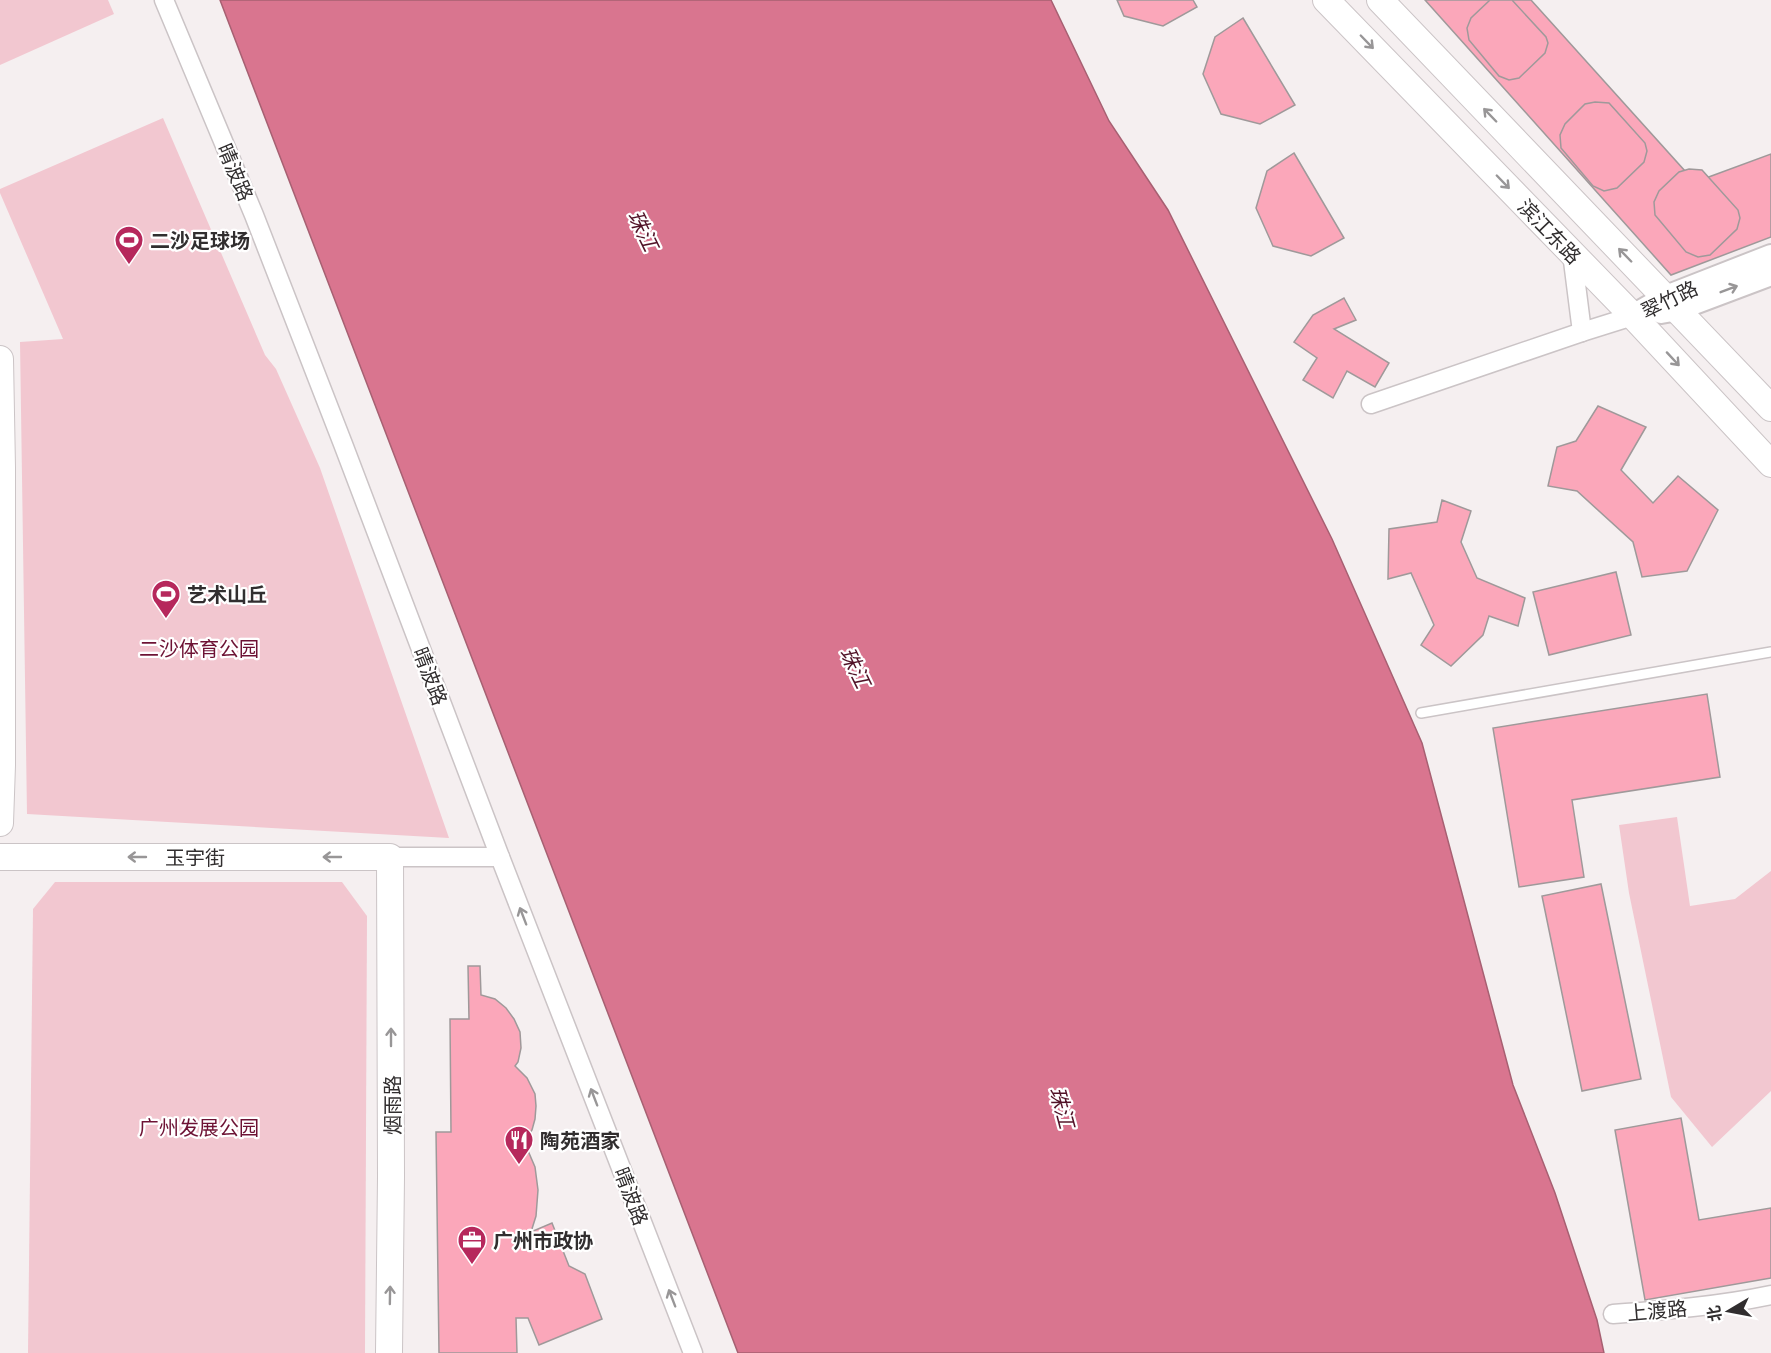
<svg xmlns="http://www.w3.org/2000/svg" width="1771" height="1353" font-family="'Exo 2','Noto Sans SC',sans-serif">
<style>
.green{fill:#f2c7d0}
.water{fill:#d9758f;stroke:#a76072;stroke-width:1.5}
.building{fill:#fba7ba;stroke:#9f999a;stroke-width:1.5}
.lines{fill:none;stroke-linecap:round;stroke-linejoin:round}
.service-casing{stroke:#cbc4c6;stroke-width:12}
.minor-casing{stroke:#cbc4c6;stroke-width:21}
.tertiary-casing{stroke:#cbc4c6;stroke-width:26}
.secondary-casing{stroke:#cbc4c6;stroke-width:28}
.service{stroke:#fff;stroke-width:9}
.minor{stroke:#fff;stroke-width:18}
.tertiary{stroke:#fff;stroke-width:22}
.secondary{stroke:#fff;stroke-width:26}
.oneway{stroke:#989697}
.labels{text-anchor:middle;dominant-baseline:central;stroke-width:4.5;stroke-linejoin:round;paint-order:stroke}
.street-label{font-size:20px;fill:#312e2f;stroke:#fff}
.poi-label{font-size:20px;font-weight:bold;fill:#312e2f;stroke:#fff;text-anchor:start}
.park-label{font-size:20px;fill:#6d1234;stroke:#fff}
.water-label{font-size:21px;font-style:italic;fill:#511227;stroke:#fff}
</style>
<rect width="100%" height="100%" fill="#f5eff0"/>
<g class="green">
<polygon points="0,0 108,0 114,14 0,65"/>
<polygon points="163,118 265,355 276,369 320,468 449,838 27,814 20,342 63,339 0,193 0,189"/>
<polygon points="1677,817 1690,906 1735,899 1771,871 1771,1091 1712,1147 1671,1097 1629,893 1619,825"/>
<polygon points="55,882 342,882 367,916 365,1353 28,1353 33,909"/>
</g>
<polygon class="water" points="220,0 1051,0 1109,121 1168,210 1332,539 1422,743 1513,1085 1555,1193 1597,1320 1604,1353 738,1353"/>
<g class="building">
<polygon points="1117,0 1193,0 1197,7 1163,26 1124,16"/>
<polygon points="1425,0 1531,0 1695,182 1771,154 1771,237 1671,275"/>
<polygon points="1490,0 1512,0 1546,37 1548,43 1545,53 1519,78 1509,80 1499,76 1469,40 1467,28 1471,18"/>
<polygon points="1243,18 1295,105 1260,124 1221,114 1203,74 1215,37"/>
<polygon points="1595,102 1609,103 1645,143 1647,151 1644,162 1617,188 1604,191 1593,186 1561,148 1560,135 1565,124 1585,104"/>
<polygon points="1294,153 1344,238 1311,256 1273,246 1256,208 1267,171"/>
<polygon points="1689,169 1702,170 1738,210 1740,218 1737,229 1710,255 1698,257 1686,252 1655,215 1654,202 1659,191 1679,172"/>
<polygon points="1344,298 1356,320 1334,329 1389,363 1375,387 1347,371 1333,398 1303,380 1317,358 1294,342 1313,315"/>
<polygon points="1598,406 1646,427 1621,470 1653,503 1678,476 1718,510 1687,571 1642,577 1633,542 1577,491 1548,486 1557,447 1576,441"/>
<polygon points="1442,500 1471,511 1461,542 1477,578 1525,598 1518,626 1489,616 1483,635 1451,666 1421,645 1434,625 1411,573 1388,579 1389,529 1437,522"/>
<polygon points="1616,572 1631,635 1549,655 1533,592"/>
<polygon points="1707,694 1720,777 1572,800 1584,877 1519,887 1493,728"/>
<polygon points="1601,884 1641,1079 1582,1091 1542,896"/>
<polygon points="468,966 480,966 481,995 495,999 506,1008 514,1019 520,1032 521,1048 518,1062 515,1066 527,1078 535,1094 536,1106 535,1119 532,1130 526,1138 526,1146 535,1167 538,1190 536,1216 531,1232 552,1223 569,1266 585,1274 602,1319 539,1345 528,1318 516,1318 517,1353 439,1353 436,1132 451,1132 450,1019 469,1019"/>
<polygon points="1681,1118 1699,1220 1771,1208 1771,1278 1645,1300 1615,1130"/>
</g>
<g class="lines">
<g class="service-casing">
<polyline id="service" points="1421,713 1771,652"/>
</g>
<g class="minor-casing">
<g id="minor">
<polyline points="164,0 254,215 343,444 500,857 693,1353"/>
<polyline points="1582,332 1633,316"/>
<polyline points="1371,404 1582,332 1572,253"/>
<polyline points="390,857 500,857"/>
<path d="M1613 1314C1666 1310 1719 1306 1771 1295"/>
</g>
</g>
<g class="tertiary-casing">
<g id="tertiary">
<polyline points="1661,312 1678,309 1771,274"/>
<polyline points="1633,316 1666,297 1771,256"/>
</g>
</g>
<g class="secondary-casing">
<g id="secondary">
<polyline points="1326,0 1633,316 1771,464"/>
<polyline points="1380,0 1771,408"/>
<polyline points="0,359 2,468 2,765 0,823"/>
<polyline points="0,857 390,857 391,1177 389,1353"/>
</g>
</g>
<use href="#service" class="service"/>
<use href="#minor" class="minor"/>
<use href="#tertiary" class="tertiary"/>
<use href="#secondary" class="secondary"/>
</g>
<defs><path id="oneway-shaft" d="M-6 0H5M1.5-3L5.5 0L1.5 3" fill="none" stroke-width="1.6" stroke-linecap="round" stroke-linejoin="round" transform="scale(1.5)"/></defs>
<g class="oneway">
<use href="#oneway-shaft" transform="translate(1367 42) rotate(46)"/>
<use href="#oneway-shaft" transform="translate(1490 115) rotate(-134)"/>
<use href="#oneway-shaft" transform="translate(1503 182) rotate(46)"/>
<use href="#oneway-shaft" transform="translate(1625 255) rotate(-134)"/>
<use href="#oneway-shaft" transform="translate(1729 289) rotate(-21)"/>
<use href="#oneway-shaft" transform="translate(1673 359) rotate(47)"/>
<use href="#oneway-shaft" transform="translate(137 857) rotate(180)"/>
<use href="#oneway-shaft" transform="translate(332 857) rotate(180)"/>
<use href="#oneway-shaft" transform="translate(523 916) rotate(-111)"/>
<use href="#oneway-shaft" transform="translate(391 1037) rotate(-90)"/>
<use href="#oneway-shaft" transform="translate(594 1097) rotate(-111)"/>
<use href="#oneway-shaft" transform="translate(390 1295) rotate(-89)"/>
<use href="#oneway-shaft" transform="translate(672 1298) rotate(-111)"/>
</g>
<defs>
<g id="stadium-pin" transform="scale(1.5)"><path d="M0 17L-7.5 6A9.5 9.5 0 1 1 7.5 6Z" fill="#b6285c" stroke="#fff"/><path d="M0-5a6.5 5 0 1 0 0 10a6.5 5 0 1 0 0-10ZM-3.5-1.8h7v3.6h-7Z" fill="#fff"/></g>
<g id="restaurant-pin" transform="scale(1.5)"><path d="M0 17L-7.5 6A9.5 9.5 0 1 1 7.5 6Z" fill="#b6285c" stroke="#fff"/><path d="M-5-6h1v4h1v-4h1v4h1v-4h1v5L-1.5 .5V6h-2V.5L-5-1ZM5-6V6H3V1.5H1.5Q1.5-4 5-6Z" fill="#fff"/></g>
<g id="office-pin" transform="scale(1.5)"><path d="M0 17L-7.5 6A9.5 9.5 0 1 1 7.5 6Z" fill="#b6285c" stroke="#fff"/><path d="M-6-3h4V-5.5h4V-3h4V5H-6ZM-1-4.5V-3h2v-1.5ZM-6 0V1H6V0Z" fill="#fff"/></g>
</defs>
<g fill-rule="evenodd">
<use href="#stadium-pin" x="129" y="240"/>
<use href="#stadium-pin" x="166" y="594"/>
<use href="#restaurant-pin" x="519" y="1140"/>
<use href="#office-pin" x="472" y="1240"/>
</g>
<g class="labels">
<g class="street-label">
<text transform="translate(236 172) rotate(67)">晴波路</text>
<text transform="translate(1550 231) rotate(46)">滨江东路</text>
<text transform="translate(1669 299) rotate(-26)">翠竹路</text>
<text transform="translate(431 676) rotate(69)">晴波路</text>
<text x="195" y="857">玉宇街</text>
<text transform="translate(392 1105) rotate(-90)">烟雨路</text>
<text transform="translate(632 1196) rotate(69)">晴波路</text>
<text transform="translate(1657 1310) rotate(-5)">上渡路</text>
</g>
<g class="poi-label">
<text x="150" y="240">二沙足球场</text>
<text x="187" y="594">艺术山丘</text>
<text x="540" y="1140">陶苑酒家</text>
<text x="493" y="1240">广州市政协</text>
</g>
<g class="park-label">
<text x="199" y="648">二沙体育公园</text>
<text x="199" y="1127">广州发展公园</text>
</g>
<g class="water-label">
<text transform="translate(644 230) rotate(64)">珠江</text>
<text transform="translate(856 667) rotate(64)">珠江</text>
<text transform="translate(1063 1107) rotate(75)">珠江</text>
</g>
</g>
<g transform="translate(1729 1311) rotate(260)" stroke="#ffffff" stroke-width="4.5" paint-order="stroke">
<path d="M0-4.5L10 22L0 15L-10 22Z" fill="#312e2f"/>
<text y="-9" font-size="16" font-weight="bold" text-anchor="middle" fill="#312e2f">北</text>
</g>
</svg>
